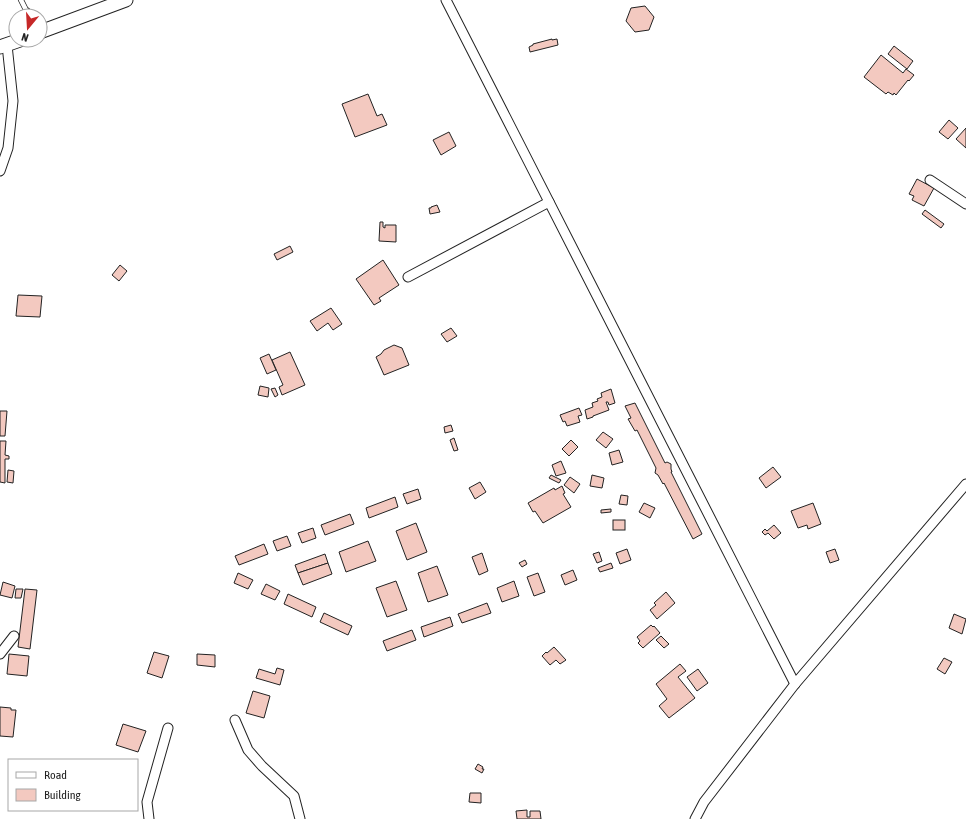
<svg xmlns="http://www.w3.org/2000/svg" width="966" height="819" font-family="'Asap Condensed',sans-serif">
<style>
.building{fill:#f3c9c0;stroke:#222}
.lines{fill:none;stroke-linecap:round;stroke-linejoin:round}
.lane-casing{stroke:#222;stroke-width:6}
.street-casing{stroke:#222;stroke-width:11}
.secondary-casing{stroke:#222;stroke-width:15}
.lane{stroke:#fff;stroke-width:4.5}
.street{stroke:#fff;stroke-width:9}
.secondary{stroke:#fff;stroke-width:13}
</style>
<rect width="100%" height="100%" fill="#fff"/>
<g class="building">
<polygon points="645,6 654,17 649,30 635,32 626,21 631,8"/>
<polygon points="29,8 32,16 20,16 22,15 20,11"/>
<polygon points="552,39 552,40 557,39 558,45 530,52 529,47 533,45 533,44"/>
<polygon points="894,46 913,61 907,69 888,54"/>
<polygon points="881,55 903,73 906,69 914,75 909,81 908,80 896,95 894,93 893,95 888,92 886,94 864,77"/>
<polygon points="368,94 377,116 382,114 387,125 355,137 342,104"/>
<polygon points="949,120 958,128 948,139 939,132"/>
<polygon points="966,128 966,148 956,139"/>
<polygon points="449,132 456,146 441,155 433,140"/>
<polygon points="917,179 934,188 924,206 912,200 914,196 909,194"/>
<polygon points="437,205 440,212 430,214 429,208 431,208 431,207"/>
<polygon points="925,210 944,224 941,228 922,214"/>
<polygon points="380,222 383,222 383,227 385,228 385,225 396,225 396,242 379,241"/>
<polygon points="290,246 293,252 277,260 274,254"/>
<polygon points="383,260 399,285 379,298 381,301 374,305 356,279"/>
<polygon points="120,265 127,271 119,281 112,275"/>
<polygon points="18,295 42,296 40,317 16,316"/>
<polygon points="331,308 342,324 333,330 328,323 317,331 310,321"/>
<polygon points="451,328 457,336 447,342 441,334"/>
<polygon points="394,345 402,348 409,365 384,375 376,357 381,354 384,350"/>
<polygon points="290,352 305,385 282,395 279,387 283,385 272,360"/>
<polygon points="269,354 276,370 267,374 260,358"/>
<polygon points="260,386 269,388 268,397 258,395"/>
<polygon points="275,388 278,395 275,397 271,389"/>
<polygon points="611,389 615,403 609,405 608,402 606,402 609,410 593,416 593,417 587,419 585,410 593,407 592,403 598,401 597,399 602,397 601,393"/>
<polygon points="635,403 665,463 667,462 671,464 671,469 672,472 671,472 702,534 693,539 664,483 663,484 658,475 655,473 656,468 637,430 635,431 628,419 631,418 625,406"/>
<polygon points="579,408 582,415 578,416 580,422 567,426 565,421 563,422 560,415"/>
<polygon points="0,411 7,411 5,436 0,436"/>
<polygon points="451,425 453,431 445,433 444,427"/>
<polygon points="603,432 613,439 606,448 596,440"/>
<polygon points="454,438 458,450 454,451 450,440"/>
<polygon points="571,440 578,447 569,456 562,449"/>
<polygon points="0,441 6,441 5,455 9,456 9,459 5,459 5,483 0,482"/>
<polygon points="619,450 623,462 612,465 609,453"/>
<polygon points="561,461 566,473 556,476 552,465"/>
<polygon points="773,467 781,477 766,488 759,478"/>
<polygon points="8,470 14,471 13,483 7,482"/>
<polygon points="551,475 561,480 559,483 549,478"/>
<polygon points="592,475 604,478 602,488 590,486"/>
<polygon points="570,477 580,484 574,493 564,485"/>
<polygon points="480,482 486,492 475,499 469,488"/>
<polygon points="562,486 565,493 563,494 571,507 543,523 535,511 533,512 528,503 554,488 555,490"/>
<polygon points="418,489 421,499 407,504 403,494"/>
<polygon points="621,495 628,496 627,505 619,504"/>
<polygon points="395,497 398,507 369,518 366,508"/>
<polygon points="644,503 655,508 650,518 639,512"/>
<polygon points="813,503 821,524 808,529 807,525 798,528 791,511"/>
<polygon points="611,509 611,512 601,513 601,510"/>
<polygon points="350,514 354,524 325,535 321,525"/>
<rect x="613" y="520" width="12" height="10"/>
<polygon points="416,523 427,552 407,560 396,531"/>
<polygon points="774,525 781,533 774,539 768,533 765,535 762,532 765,529 767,531"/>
<polygon points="313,528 316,538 302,543 298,533"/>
<polygon points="287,536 291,546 277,551 273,541"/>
<polygon points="368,541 376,561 346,572 339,552"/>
<polygon points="264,544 268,554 239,565 235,556"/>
<polygon points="627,549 631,560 620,564 616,553"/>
<polygon points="835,549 839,560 830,563 826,552"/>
<polygon points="599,552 602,561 597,563 593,554"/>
<polygon points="482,553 488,571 479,575 472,557"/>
<polygon points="325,554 328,563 298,573 295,565"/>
<polygon points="525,560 527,564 522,567 519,563"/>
<polygon points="328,563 332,574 303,585 298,573"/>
<polygon points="611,563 613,568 600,572 598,568"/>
<polygon points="437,566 448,595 428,602 418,573"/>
<polygon points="573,570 577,580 565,585 561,575"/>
<polygon points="238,573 253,580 248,589 234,583"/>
<polygon points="538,573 545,592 534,596 527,577"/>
<polygon points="396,581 407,610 387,617 376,588"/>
<polygon points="514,581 519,596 502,602 497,588"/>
<polygon points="3,582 15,586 12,598 0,595"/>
<polygon points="266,584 280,591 275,600 261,594"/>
<polygon points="16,589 23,589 21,598 15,598"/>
<polygon points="25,589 37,590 30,649 18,647"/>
<polygon points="666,592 675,603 657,619 650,610 656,605 654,603"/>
<polygon points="288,594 316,607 312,617 284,604"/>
<polygon points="487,603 491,613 462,623 458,614"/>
<polygon points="324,613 352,626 348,635 320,622"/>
<polygon points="954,614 966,619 962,634 949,628"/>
<polygon points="450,617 453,626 424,637 421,627"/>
<polygon points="651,625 653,627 654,626 660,633 643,648 638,643 640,641 637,637"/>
<polygon points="412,630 416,640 387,651 383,641"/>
<polygon points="661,636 669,644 664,648 656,640"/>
<polygon points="554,647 566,660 560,664 556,660 550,665 542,656 546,652 547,653"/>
<polygon points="154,652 169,656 162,678 147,673"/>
<polygon points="9,654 29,656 27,676 7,674"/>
<polygon points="197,654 215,655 215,667 197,665"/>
<polygon points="944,658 952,662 945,674 937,669"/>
<polygon points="680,664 686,671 678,677 695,698 669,718 659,706 667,699 656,684"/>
<polygon points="277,668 284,670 280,685 256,678 259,669 275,674"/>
<polygon points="698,669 708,683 697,691 687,677"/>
<polygon points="253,691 270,696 264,718 246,713"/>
<polygon points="0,707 11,708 11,710 16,710 13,737 0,736"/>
<polygon points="123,724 146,731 138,752 116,745"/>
<polygon points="478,764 483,767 482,769 484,769 482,773 475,769"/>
<polygon points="470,793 481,793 481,803 469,802"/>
<polygon points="527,810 527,817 530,817 530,811 540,811 541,819 517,819 516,811"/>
</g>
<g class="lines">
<g class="lane-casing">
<polyline id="lane" points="21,0 29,16"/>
</g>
<g class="street-casing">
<g id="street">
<polyline points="446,0 795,684"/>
<polyline points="0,171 8,148 13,101 7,45"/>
<polyline points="930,180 966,204"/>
<polyline points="408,277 549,202"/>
<polyline points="0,654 14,636"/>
<polyline points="235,720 248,750 262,766 294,796 300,819"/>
<polyline points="149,819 147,802 168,728"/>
<polyline points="695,819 704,802 795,684 966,484"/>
</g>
</g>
<g class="secondary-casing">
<g id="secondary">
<polyline points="40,32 126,0"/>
<polyline points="0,47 20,40"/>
</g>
</g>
<use href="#lane" class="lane"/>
<use href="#street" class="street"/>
<use href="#secondary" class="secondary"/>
</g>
<rect x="8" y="759" width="130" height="52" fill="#ffffff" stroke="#a7a7a7"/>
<rect x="16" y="772" width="20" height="6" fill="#ffffff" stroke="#a7a7a7"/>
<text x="44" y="779" font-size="12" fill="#222222">Road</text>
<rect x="16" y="789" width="20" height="12" fill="#f3c9c0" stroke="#a7a7a7"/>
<text x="44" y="799" font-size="12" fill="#222222">Building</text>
<g transform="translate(28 28) rotate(198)"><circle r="19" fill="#ffffff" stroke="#a7a7a7"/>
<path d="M0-3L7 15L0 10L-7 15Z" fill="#c62828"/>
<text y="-6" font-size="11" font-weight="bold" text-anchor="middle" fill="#222222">N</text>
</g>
</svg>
